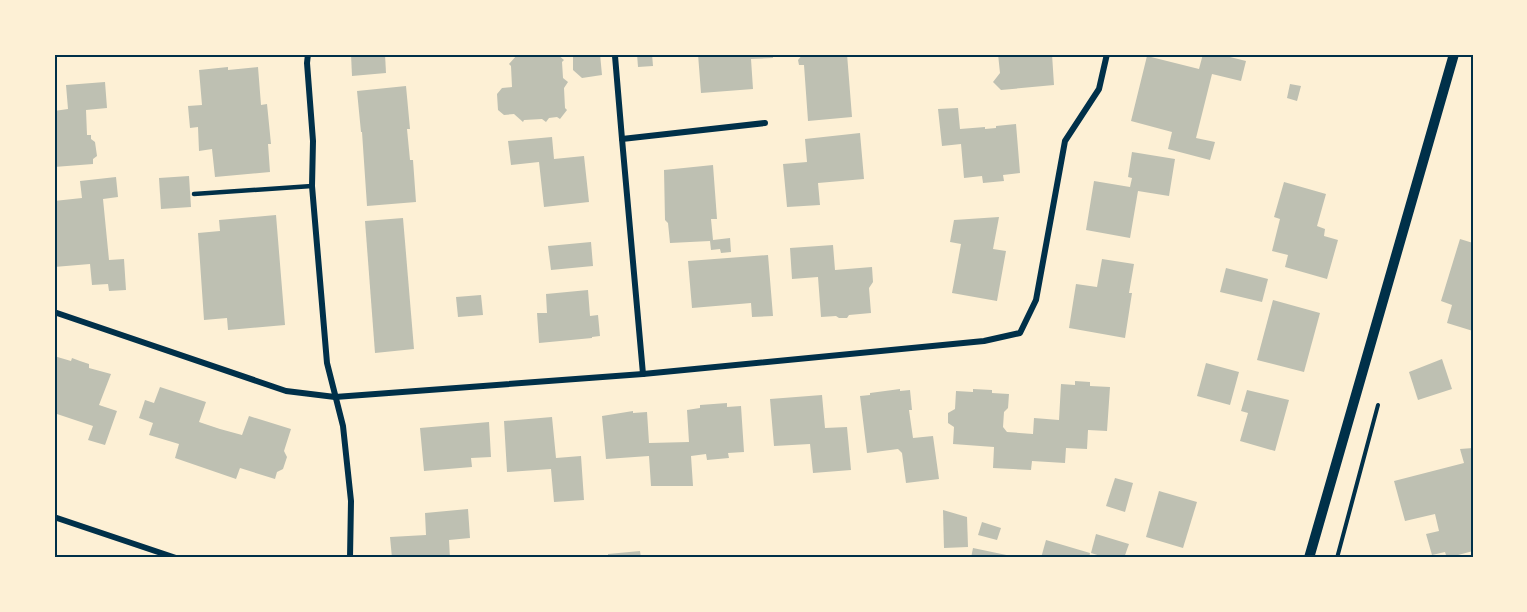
<svg xmlns="http://www.w3.org/2000/svg" width="1527" height="612" font-family="'PT Sans',sans-serif">
<style>
.building{fill:#bec0b2}
.lines{fill:none;stroke-linecap:round;stroke-linejoin:round}
.path{stroke:#003049;stroke-width:4}
.service{stroke:#003049;stroke-width:4.5}
.minor{stroke:#003049;stroke-width:6}
.tertiary{stroke:#003049;stroke-width:10}
.neatline{fill:none;stroke:#003049;stroke-width:2}
</style>
<rect width="100%" height="100%" fill="#fdf0d5"/>
<g class="building">
<polygon points="351,54 385,54 386,73 352,76"/>
<polygon points="557,54 564,60 562,62 563,78 568,82 564,88 565,108 567,110 560,119 557,117 549,118 546,122 542,119 524,120 523,122 514,114 504,115 498,110 497,94 502,88 512,87 511,66 509,64 517,55 519,57"/>
<polygon points="573,54 600,54 602,75 582,78 573,70"/>
<polygon points="637,54 652,54 653,66 638,67"/>
<polygon points="698,54 773,54 773,58 751,59 753,89 701,93"/>
<polygon points="803,54 847,54 852,117 808,121 804,65 799,65 798,60"/>
<polygon points="998,54 1052,54 1054,85 1001,90 993,82 1000,73"/>
<polygon points="1203,54 1227,54 1226,56 1246,61 1241,81 1212,74 1196,138 1215,142 1210,160 1168,149 1172,132 1131,121 1147,56 1199,69"/>
<polygon points="228,67 228,70 258,67 261,105 267,104 271,144 268,144 270,172 215,177 212,149 199,151 198,127 190,128 188,106 202,105 199,70"/>
<polygon points="105,82 107,108 86,110 87,135 91,135 91,139 95,142 97,156 93,159 93,164 54,167 54,111 68,109 66,85"/>
<polygon points="1290,84 1301,86 1297,101 1287,98"/>
<polygon points="406,86 410,129 407,129 410,160 413,160 416,202 367,206 362,132 361,132 357,91"/>
<polygon points="958,108 960,129 985,127 985,129 996,128 996,126 1016,124 1020,173 1003,175 1004,181 983,183 982,176 964,178 961,144 942,146 938,109"/>
<polygon points="860,133 864,179 818,183 820,205 787,207 783,164 807,162 805,139"/>
<polygon points="552,137 554,159 584,156 589,202 544,207 539,162 511,165 508,141"/>
<polygon points="1132,152 1175,159 1169,196 1138,191 1130,238 1086,230 1094,181 1130,187 1132,178 1128,177"/>
<polygon points="713,165 717,219 711,219 713,240 730,238 731,252 721,253 720,249 711,250 710,241 670,243 668,223 665,220 664,170"/>
<polygon points="189,176 191,207 161,209 159,178"/>
<polygon points="116,177 118,197 103,199 109,260 124,259 126,290 109,291 108,284 92,285 90,264 54,267 54,201 82,198 80,181"/>
<polygon points="1284,182 1326,194 1317,226 1325,229 1324,236 1338,240 1327,279 1285,267 1288,255 1272,251 1280,219 1274,217"/>
<polygon points="276,215 285,325 228,330 227,318 204,320 198,233 220,231 219,220"/>
<polygon points="999,217 993,249 1006,251 997,301 952,293 961,244 950,242 954,220"/>
<polygon points="403,218 414,349 375,353 365,221"/>
<polygon points="1460,239 1473,243 1473,331 1447,323 1452,305 1441,301"/>
<polygon points="591,242 593,266 551,270 548,246"/>
<polygon points="833,245 835,270 872,267 873,282 869,288 871,313 849,315 847,318 839,318 836,316 821,317 818,277 792,279 790,248"/>
<polygon points="768,255 773,316 752,317 751,303 692,308 688,261"/>
<polygon points="1102,259 1134,264 1129,293 1132,293 1125,338 1069,328 1076,284 1097,287"/>
<polygon points="1226,268 1268,279 1262,302 1220,292"/>
<polygon points="588,290 590,316 598,315 600,336 592,337 592,338 539,343 537,313 547,313 546,294"/>
<polygon points="481,295 483,315 458,317 456,297"/>
<polygon points="1273,300 1320,313 1304,372 1257,360"/>
<polygon points="54,356 71,361 72,358 80,361 89,364 89,368 111,374 99,405 117,411 105,445 88,440 93,426 54,413"/>
<polygon points="1442,359 1452,389 1418,400 1409,372"/>
<polygon points="1206,363 1239,372 1230,405 1197,396"/>
<polygon points="1075,381 1090,382 1090,386 1110,387 1107,431 1088,430 1087,449 1066,448 1065,463 1032,461 1031,470 993,468 994,447 953,444 954,427 948,423 948,413 955,409 956,391 973,392 973,389 992,390 992,393 1009,394 1008,408 1004,412 1003,427 1007,432 1033,434 1034,418 1059,420 1061,384 1075,385"/>
<polygon points="160,387 206,402 199,422 220,429 242,435 249,416 291,429 284,451 287,457 283,469 277,472 275,479 240,468 236,479 175,458 179,444 149,435 153,423 139,418 145,400 154,403"/>
<polygon points="900,389 900,391 910,390 912,410 909,410 913,438 933,436 939,479 906,483 902,453 898,449 867,453 860,396 870,395 870,393"/>
<polygon points="1247,390 1289,400 1275,451 1240,441 1248,413 1241,411"/>
<polygon points="822,395 825,428 847,427 851,470 813,473 810,444 774,446 770,399"/>
<polygon points="727,403 727,407 741,406 744,452 728,453 729,458 707,460 706,454 691,456 693,486 651,486 649,456 606,459 602,416 633,411 633,413 647,412 649,443 689,442 687,410 700,408 700,405"/>
<polygon points="552,417 556,458 581,456 584,500 554,502 551,469 507,472 504,421"/>
<polygon points="489,422 491,457 471,458 472,467 424,471 420,428"/>
<polygon points="1473,448 1473,551 1447,558 1445,552 1432,555 1426,534 1439,531 1435,514 1405,521 1394,481 1464,463 1460,449"/>
<polygon points="1115,478 1133,483 1125,512 1106,506"/>
<polygon points="1159,491 1197,502 1183,548 1146,537"/>
<polygon points="468,509 470,538 449,540 450,558 392,558 390,537 426,535 425,513"/>
<polygon points="943,510 967,517 968,547 944,548"/>
<polygon points="982,522 1001,528 997,540 978,535"/>
<polygon points="1096,534 1129,544 1124,558 1107,558 1091,553"/>
<polygon points="1046,540 1090,553 1089,558 1041,558"/>
<polygon points="973,548 1016,557 1016,558 971,558"/>
<polygon points="640,551 641,558 608,558 608,554"/>
</g>
<g class="lines">
<polyline class="path" points="1337,558 1378,405"/>
<polyline class="service" points="194,194 312,186"/>
<g class="minor">
<polyline points="308,54 307,63 313,141 312,186 327,363 343,426 351,501 350,558"/>
<polyline points="615,56 622,139"/>
<polyline points="54,312 286,391 335,397 643,374 984,341 1020,333 1036,300 1065,141 1099,89 1107,54"/>
<polyline points="643,374 622,139 765,123"/>
<polyline points="54,517 176,558"/>
</g>
<polyline class="tertiary" points="1309,558 1454,54"/>
</g>
<rect width="1527" height="612" fill="none" stroke="#fdf0d5" stroke-width="111"/>
<rect x="56" y="56" width="1416" height="500" class="neatline"/>
</svg>
